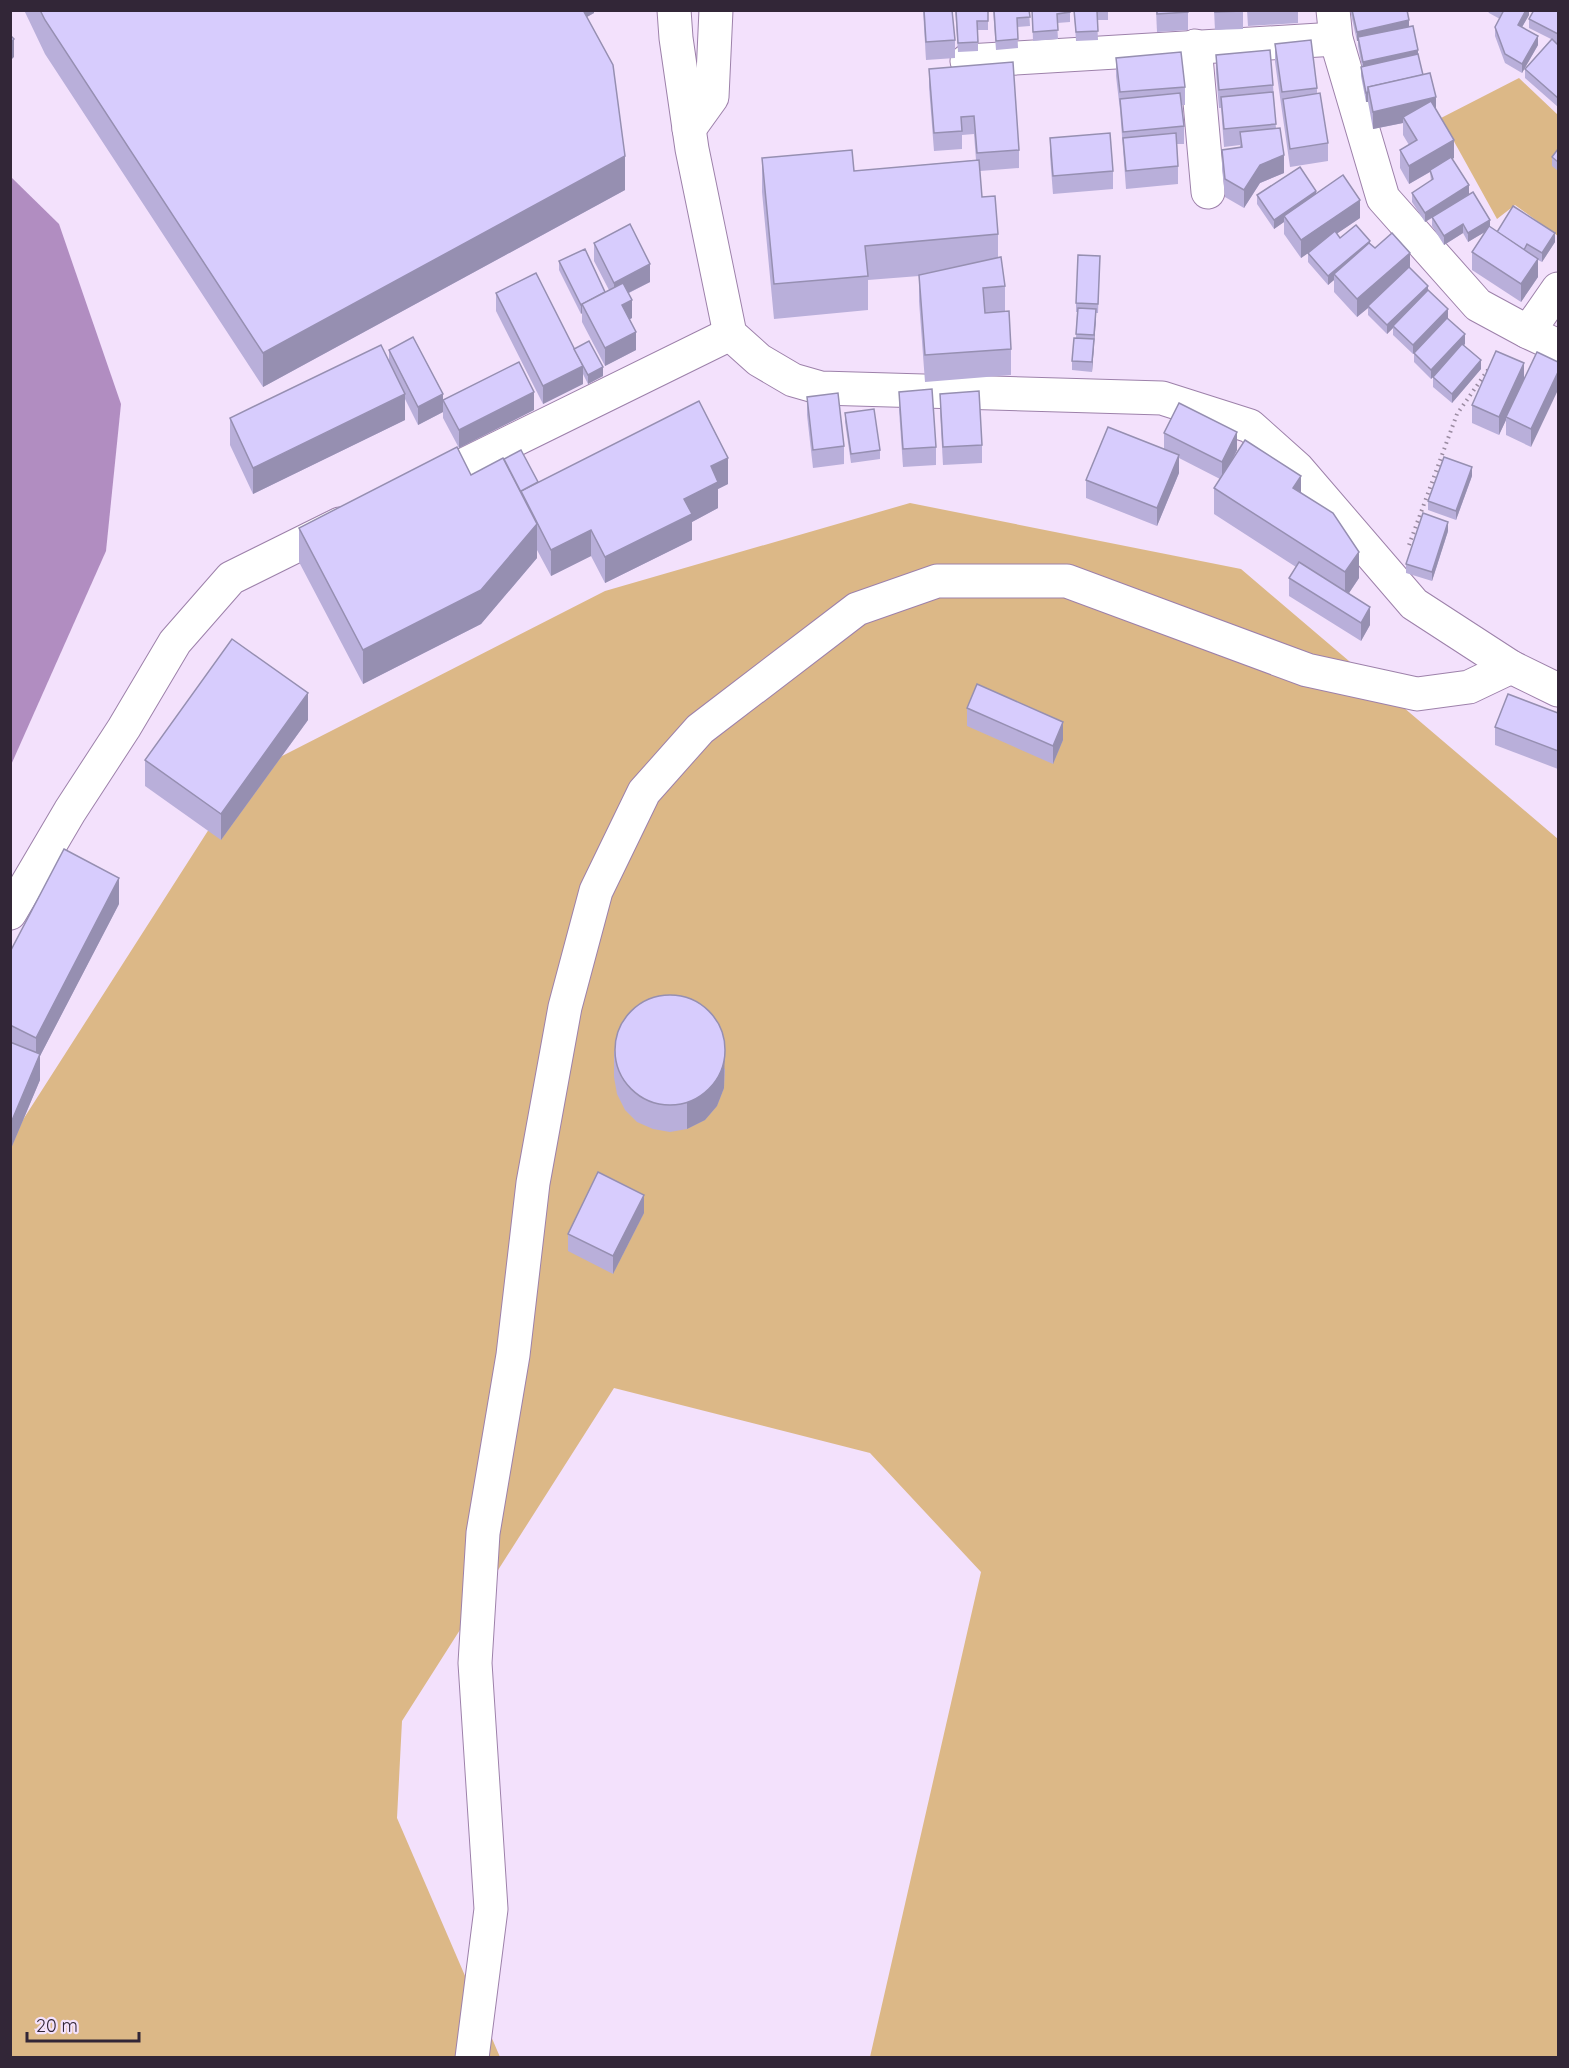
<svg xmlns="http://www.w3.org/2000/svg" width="1569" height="2068" font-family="Quicksand,sans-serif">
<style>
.green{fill:#dcb887}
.water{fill:#b18dc1}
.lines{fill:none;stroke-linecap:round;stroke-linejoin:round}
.minor-casing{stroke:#9d81aa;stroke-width:35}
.path{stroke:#9a8ba1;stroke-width:4;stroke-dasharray:1.5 4.5;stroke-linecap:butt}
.minor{stroke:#fff;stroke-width:33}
.wall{fill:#b9afda}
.shaded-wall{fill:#968fb1}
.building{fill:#d7ccfd;stroke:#968fb1;stroke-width:1.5}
</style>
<rect width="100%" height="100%" fill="#f3e1fc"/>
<g class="green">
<polygon points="1519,78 1558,115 1558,236 1515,205 1497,219 1441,118"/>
<polygon points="910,503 1241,569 1558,839 1558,2057 870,2057 981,1572 870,1453 614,1388 402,1721 397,1818 500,2057 11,2057 10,1140 243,776 605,591"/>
</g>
<polygon class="water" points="11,177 59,224 121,404 106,551 11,765"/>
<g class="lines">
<g class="minor-casing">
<g id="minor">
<polyline points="674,10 676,38 692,149 730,334 759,360 793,380 821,388 1162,398 1250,426 1297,468 1414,604 1511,667 1558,690"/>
<polyline points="1333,10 1336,39 1383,198 1478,305 1528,332 1558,346"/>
<polyline points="1195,46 1208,192"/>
<polyline points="967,61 1336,39"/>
<polyline points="689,129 712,97 716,10"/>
<polyline points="1528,332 1558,289"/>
<polyline points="425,484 730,334"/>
<polyline points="10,913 70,811 124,728 175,642 231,578 340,524"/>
<polyline points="472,2058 491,1909 475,1663 483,1533 513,1355 533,1183 565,1007 596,891 644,792 700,729 857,609 937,581 1067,581 1307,670 1417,694 1469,687 1511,667"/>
</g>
</g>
<polyline class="path" points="1409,545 1457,414 1490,367"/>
<use href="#minor" class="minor"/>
</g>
<g class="wall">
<polygon points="24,10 594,10 594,13 587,17 625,190 263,387 45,54"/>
<polygon points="923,10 952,10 955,40 955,58 926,60"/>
<polygon points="955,10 988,10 988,30 978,30 978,51 958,52"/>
<polygon points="993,10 1029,10 1030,26 1017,27 1018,48 996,50"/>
<polygon points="1032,10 1070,10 1070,22 1057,23 1058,39 1033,41"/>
<polygon points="1074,10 1108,10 1108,20 1097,20 1098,40 1076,41"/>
<polygon points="1156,10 1188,10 1188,30 1157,32"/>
<polygon points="1214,10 1243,10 1243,29 1215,30"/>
<polygon points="1247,10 1298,10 1298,23 1248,26"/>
<polygon points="1350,10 1407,10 1409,26 1418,54 1423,75 1454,158 1452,159 1469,194 1490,227 1497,232 1555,242 1542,262 1538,260 1538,277 1521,302 1472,270 1472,252 1486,231 1468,242 1463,233 1444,245 1432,226 1432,218 1425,222 1412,202 1412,193 1431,181 1430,172 1409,184 1400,168 1400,150 1409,145 1403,135 1403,123 1373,129 1368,102 1366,102 1361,76 1361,67 1362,67 1358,46 1358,41 1357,41"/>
<polygon points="1487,10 1529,10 1529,15 1522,27 1538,45 1522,73 1505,63 1495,36 1495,27 1500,19 1489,13"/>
<polygon points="1558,10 1558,44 1555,42 1558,45 1558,107 1525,78 1525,69 1551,39 1529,28 1529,19"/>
<polygon points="1275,44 1317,88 1317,94 1328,143 1328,161 1290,167 1275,62"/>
<polygon points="1216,55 1273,85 1276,129 1284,173 1260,183 1244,208 1225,197 1222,168 1222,150 1240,147 1240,145 1224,147 1221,108 1219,108 1216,73"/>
<polygon points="1116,58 1185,87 1185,105 1182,105 1184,126 1184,144 1177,144 1178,166 1178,184 1126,189 1120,110 1116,76"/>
<polygon points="929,69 1019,150 1019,168 980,171 982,197 998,234 998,258 1005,286 1005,311 1011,349 1011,375 925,382 919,301 919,276 868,280 868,310 774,319 762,192 762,158 854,171 976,160 974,134 962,135 962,149 934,151 929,87"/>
<polygon points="1050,138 1113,171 1113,189 1053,194 1050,156"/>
<polygon points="1558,149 1558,171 1552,166 1552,157"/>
<polygon points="1316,193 1360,218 1336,234 1340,238 1370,243 1375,248 1410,268 1428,290 1465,344 1464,345 1481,369 1452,403 1433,387 1433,377 1431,379 1414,362 1414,353 1415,352 1413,354 1393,335 1393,328 1387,334 1368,315 1368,308 1357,317 1334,292 1334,280 1328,285 1308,262 1308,253 1312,250 1301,258 1284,234 1284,222 1274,229 1257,204 1257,195"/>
<polygon points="594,243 650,282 629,293 632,318 630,319 636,350 605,366 582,322 582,313 581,314 559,270 559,261 605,292 609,290 594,261"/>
<polygon points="1100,256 1098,313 1096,313 1092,372 1072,370 1072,361 1076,338 1077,312 1076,312 1076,303"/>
<polygon points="496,293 574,349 603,376 588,384 583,374 583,384 543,404 496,311"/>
<polygon points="389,350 443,412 418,425 405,399 405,420 253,494 230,445 230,418 389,361"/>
<polygon points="1537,352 1531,447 1506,435 1506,420 1499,435 1472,423 1472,405 1524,380"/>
<polygon points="899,392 936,447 936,465 903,467 899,410"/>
<polygon points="940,394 982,445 982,463 943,465 940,411"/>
<polygon points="807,397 844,446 844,464 813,468 807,415"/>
<polygon points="443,400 534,410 459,448 443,418"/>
<polygon points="845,413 880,450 880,459 851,463 845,422"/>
<polygon points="1164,433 1237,450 1231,462 1301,492 1359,578 1349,593 1370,625 1361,641 1289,596 1289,578 1296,567 1214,514 1214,488 1220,479 1179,458 1179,473 1157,526 1086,498 1086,480 1164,449"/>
<polygon points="1472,476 1456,520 1428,510 1428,501"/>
<polygon points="538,482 728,484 718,489 718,508 692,522 692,540 605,583 591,556 551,576 537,550 537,558 481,624 363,684 299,562 299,528"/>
<polygon points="1448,531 1432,581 1406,573 1406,564"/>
<polygon points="967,708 1063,740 1053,764 967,726"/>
<polygon points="1558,713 1558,769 1495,745 1495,727"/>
<polygon points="308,720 221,840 145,786 145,760"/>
<polygon points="119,904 40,1056 40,1080 10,1151 10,952"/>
<polygon points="614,1051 725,1069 724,1088 717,1106 705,1120 687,1129 670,1132 653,1129 637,1122 625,1110 617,1094 614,1077"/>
<polygon points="644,1213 613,1274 568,1251 568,1234"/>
</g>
<g class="shaded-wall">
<polygon points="572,10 594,10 594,13 572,25"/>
<polygon points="1526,10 1529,10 1529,15 1518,34 1518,25"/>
<polygon points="1409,20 1409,29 1358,37 1358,41 1357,41 1357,32"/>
<polygon points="1538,36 1538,45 1522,73 1522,64"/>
<polygon points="14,39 14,57 10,61 10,43"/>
<polygon points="1418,50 1418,59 1363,71 1363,62"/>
<polygon points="1368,92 1368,102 1366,102 1366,93"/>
<polygon points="1436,97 1436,115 1403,117 1403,123 1373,129 1373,112"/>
<polygon points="1454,140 1454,158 1409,184 1409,166"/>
<polygon points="1284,155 1284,173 1260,183 1244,208 1244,190 1260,165"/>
<polygon points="625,156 625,190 263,387 263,353"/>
<polygon points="1469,185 1469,194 1425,222 1425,213"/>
<polygon points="1316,191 1316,200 1284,216 1284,222 1274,229 1274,220"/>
<polygon points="1360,200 1360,218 1301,258 1301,240"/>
<polygon points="1490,220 1490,229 1468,242 1468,233"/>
<polygon points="1463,224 1463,233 1444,245 1444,236"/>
<polygon points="1555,233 1555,242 1542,262 1542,253"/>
<polygon points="1370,241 1370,250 1334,274 1334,280 1328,285 1328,276"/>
<polygon points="1410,253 1410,270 1368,306 1368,308 1357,317 1357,299"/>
<polygon points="1538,259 1538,277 1521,302 1521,284"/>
<polygon points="650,264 650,282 614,300 614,283"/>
<polygon points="1428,286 1428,295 1393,326 1393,328 1387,334 1387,325"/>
<polygon points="632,300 632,318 622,323 622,305"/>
<polygon points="582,304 582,313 581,314 581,305"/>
<polygon points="1096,309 1096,319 1092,372 1092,362"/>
<polygon points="1448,309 1448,319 1413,354 1413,345"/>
<polygon points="636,332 636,350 605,366 605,348"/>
<polygon points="1465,334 1465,344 1431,379 1431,370"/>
<polygon points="1481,360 1481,369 1452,403 1452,394"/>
<polygon points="1524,363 1524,381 1506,417 1506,420 1499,435 1499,417"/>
<polygon points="583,366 583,384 543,404 543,386"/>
<polygon points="603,367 603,376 588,384 588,375"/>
<polygon points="1558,372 1558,390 1531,447 1531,429"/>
<polygon points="534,392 534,410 459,448 459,430"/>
<polygon points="405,394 405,420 253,494 253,468"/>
<polygon points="443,394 443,412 418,425 418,407"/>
<polygon points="1237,432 1237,450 1222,480 1222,462"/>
<polygon points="1179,455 1179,473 1157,526 1157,508"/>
<polygon points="728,458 728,484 718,489 718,508 692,522 692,540 605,583 605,557 684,499 711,466"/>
<polygon points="1472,467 1472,476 1456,520 1456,511"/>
<polygon points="1301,476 1301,503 1293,488"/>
<polygon points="1448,522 1448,531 1432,581 1432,572"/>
<polygon points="537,524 537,558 481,624 363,684 363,650"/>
<polygon points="591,530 591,556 551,576 551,550"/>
<polygon points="1359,552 1359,578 1345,599 1345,572"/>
<polygon points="1370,607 1370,625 1361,641 1361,623"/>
<polygon points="308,693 308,720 221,840 221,814"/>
<polygon points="1063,722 1063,740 1053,764 1053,746"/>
<polygon points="119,878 119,904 40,1056 40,1080 10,1151 10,1125 36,1064 36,1038"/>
<polygon points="725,1043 724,1088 717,1106 705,1120 687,1129 687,1103"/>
<polygon points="644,1195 644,1213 613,1274 613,1256"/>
</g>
<g class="building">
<polygon points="40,10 583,10 613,65 625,156 263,353 45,20"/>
<polygon points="924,10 952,10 955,40 926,42"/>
<polygon points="956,10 988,10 988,21 977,21 978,42 958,43"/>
<polygon points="994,10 1029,10 1030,17 1017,18 1018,39 996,41"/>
<polygon points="1032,10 1070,10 1070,12 1057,14 1058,30 1033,32"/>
<polygon points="1074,10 1108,10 1108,11 1097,11 1098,31 1076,32"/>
<polygon points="1157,10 1188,10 1188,12 1157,14"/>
<polygon points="1215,10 1243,10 1243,11 1215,12"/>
<polygon points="1352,10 1407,10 1409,20 1357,32"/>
<polygon points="1504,10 1526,10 1518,25 1538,36 1522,64 1505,54 1495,27"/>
<polygon points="1534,10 1558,10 1558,34 1529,19"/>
<polygon points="1413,26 1418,50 1363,62 1358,37"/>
<polygon points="10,35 14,39 10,43"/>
<polygon points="1552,39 1558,45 1558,98 1525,69"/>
<polygon points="1311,40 1317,88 1282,92 1275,44"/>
<polygon points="1270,50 1273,85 1219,90 1216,55"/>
<polygon points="1181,52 1185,87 1120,92 1116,58"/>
<polygon points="1418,54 1423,75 1368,87 1368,92 1366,93 1361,67"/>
<polygon points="1013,62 1019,150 977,153 974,116 961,117 962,131 934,133 929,69"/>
<polygon points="1430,73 1436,97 1373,112 1368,87"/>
<polygon points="1273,92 1276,124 1224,129 1221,97"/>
<polygon points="1180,93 1184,126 1123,132 1120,99"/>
<polygon points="1320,93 1328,143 1290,149 1283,99"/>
<polygon points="1431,101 1454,140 1409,166 1400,150 1417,140 1403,117"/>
<polygon points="1280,128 1284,155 1260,165 1244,190 1225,179 1222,150 1242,147 1240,132"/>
<polygon points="1110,133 1113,171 1053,176 1050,138"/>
<polygon points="1176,133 1178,166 1126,171 1123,138"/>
<polygon points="1558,149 1558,162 1552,157"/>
<polygon points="852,150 854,171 979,160 982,197 995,196 998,234 865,246 868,276 774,284 762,158"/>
<polygon points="1451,157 1469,185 1425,213 1412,193 1433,179 1430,170"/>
<polygon points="1300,167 1316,191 1274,220 1257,195"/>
<polygon points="1343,175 1360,200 1301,240 1284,216"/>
<polygon points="1473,192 1490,220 1468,233 1463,224 1444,236 1432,217"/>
<polygon points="1513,206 1555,233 1542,253 1527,244 1524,250 1497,232"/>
<polygon points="630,224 650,264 614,283 594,243"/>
<polygon points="1356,225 1370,241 1328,276 1308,253 1335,231 1340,238"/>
<polygon points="1489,226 1538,259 1521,284 1472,252"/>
<polygon points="1392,233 1410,253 1357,299 1334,274 1369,243 1375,248"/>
<polygon points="585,249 605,292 581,305 559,261"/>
<polygon points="1078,255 1100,256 1098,304 1076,303"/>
<polygon points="1001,257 1005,286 983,288 985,313 1009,311 1011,349 925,355 919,275"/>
<polygon points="1409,267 1428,286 1387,325 1368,306"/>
<polygon points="536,273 583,366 543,386 496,293"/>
<polygon points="623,283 632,300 622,305 636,332 605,348 582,304"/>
<polygon points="1428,290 1448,309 1413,345 1393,326"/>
<polygon points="1078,308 1096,309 1094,335 1076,334"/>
<polygon points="1447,318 1465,334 1431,370 1414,353"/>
<polygon points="413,337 443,394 418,407 389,350"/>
<polygon points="1074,338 1094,339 1092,362 1072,361"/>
<polygon points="589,341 603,367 588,375 574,349"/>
<polygon points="1462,344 1481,360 1452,394 1433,377"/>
<polygon points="381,345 405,394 253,468 230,418"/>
<polygon points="1496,351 1524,363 1499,417 1472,405"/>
<polygon points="1537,352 1558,362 1558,372 1531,429 1506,417"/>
<polygon points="519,362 534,392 459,430 443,400"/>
<polygon points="932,389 936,447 903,449 899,392"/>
<polygon points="979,391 982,445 943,447 940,394"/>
<polygon points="838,393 844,446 813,450 807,397"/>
<polygon points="699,401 728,458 711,466 718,482 684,499 692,514 605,557 591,530 551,550 521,491"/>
<polygon points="1179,403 1237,432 1222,462 1164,433"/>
<polygon points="874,409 880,450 851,454 845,413"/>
<polygon points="1108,427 1179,455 1157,508 1086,480"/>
<polygon points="1245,440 1301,476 1293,488 1333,513 1359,552 1345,572 1214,488"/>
<polygon points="457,447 471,475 503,458 537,524 481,590 363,650 299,528"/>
<polygon points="521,450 538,482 521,491 521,492 504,459"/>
<polygon points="1444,457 1472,467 1456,511 1428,501"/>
<polygon points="1423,513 1448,522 1432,572 1406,564"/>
<polygon points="1299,562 1370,607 1361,623 1289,578"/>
<polygon points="232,639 308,693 221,814 145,760"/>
<polygon points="977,684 1063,722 1053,746 967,708"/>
<polygon points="1508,694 1558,713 1558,751 1495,727"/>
<polygon points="64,849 119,878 36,1038 10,1025 10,952"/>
<circle cx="670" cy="1050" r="55"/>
<polygon points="10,1042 40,1054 10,1125"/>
<polygon points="598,1172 644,1195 613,1256 568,1234"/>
</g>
<rect width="1569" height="2068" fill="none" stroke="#322637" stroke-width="24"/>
<path d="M27 2032v9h112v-9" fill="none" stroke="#322637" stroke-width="3"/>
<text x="36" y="2032" font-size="18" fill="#322637" stroke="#f3e1fc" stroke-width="4.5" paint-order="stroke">20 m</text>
</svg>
